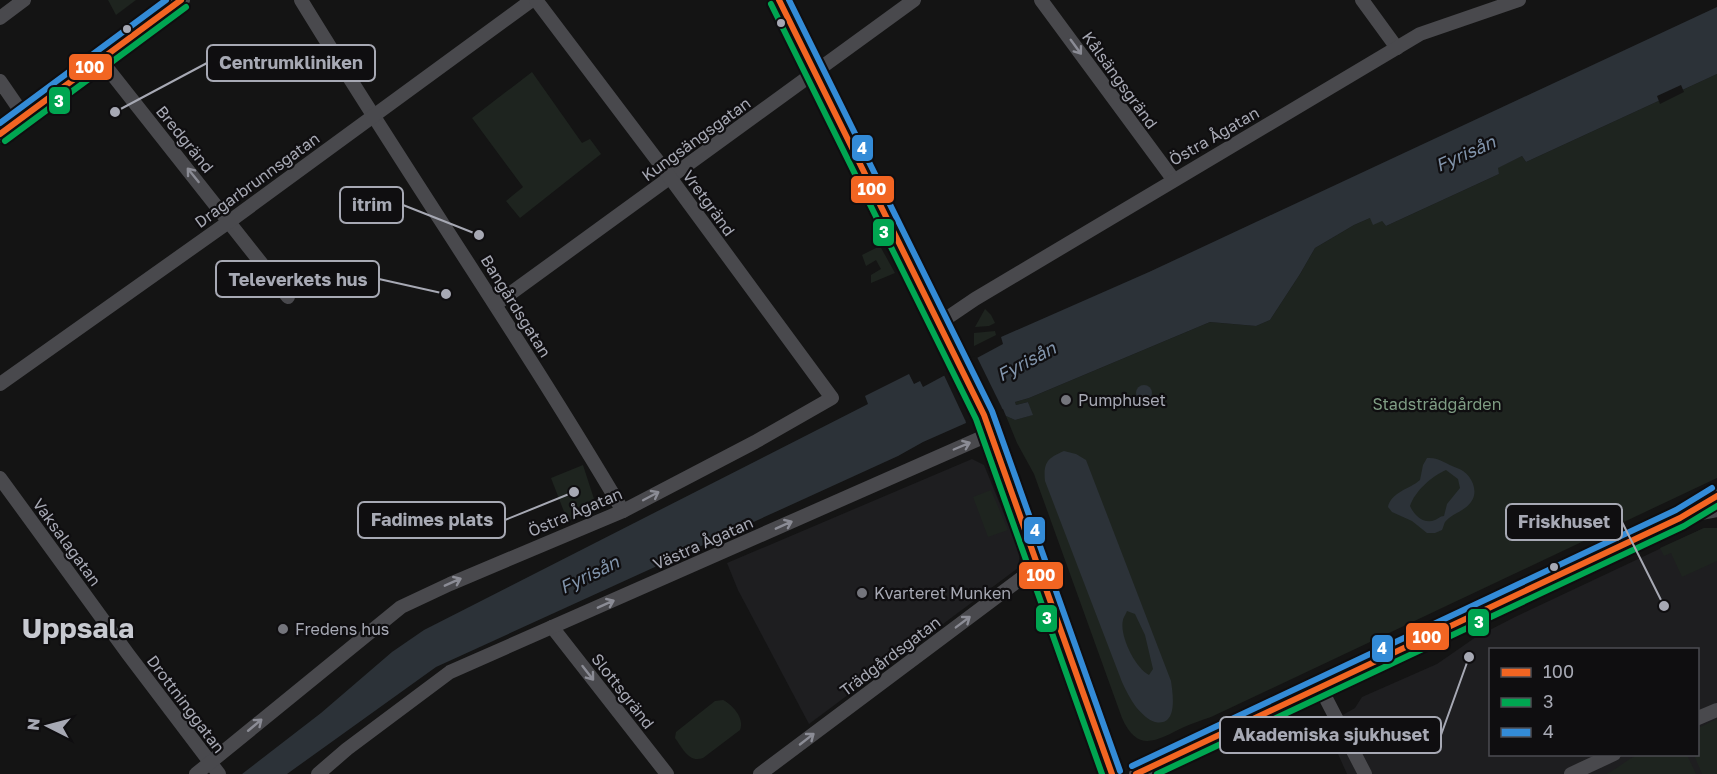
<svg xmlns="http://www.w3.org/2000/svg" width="1717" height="774" font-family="'Golos Text',sans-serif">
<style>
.built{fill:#1e1e20;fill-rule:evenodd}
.green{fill:#1e241f}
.water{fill:#2c3238;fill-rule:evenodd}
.pier{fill:#141414}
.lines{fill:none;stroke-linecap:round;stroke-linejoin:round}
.minor{stroke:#49494d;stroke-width:14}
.major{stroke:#4b4c4e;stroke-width:18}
.bus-1-casing{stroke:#0f0e10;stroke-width:10}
.bus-2-casing{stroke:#0f0e10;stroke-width:10}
.bus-3-casing{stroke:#0f0e10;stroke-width:10}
.bus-1{stroke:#f26522;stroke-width:6}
.bus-2{stroke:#00a651;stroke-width:6}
.bus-3{stroke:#338bd7;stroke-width:6}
.oneway{stroke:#8b8c95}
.bus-dot{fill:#a7a9b4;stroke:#0f0e10;stroke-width:2}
.poi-dot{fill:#74757c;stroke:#0f0e10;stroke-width:2}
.labels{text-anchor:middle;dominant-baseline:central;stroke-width:4.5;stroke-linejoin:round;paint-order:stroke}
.street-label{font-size:16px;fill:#a7a9b4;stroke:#0f0e10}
.poi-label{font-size:16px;fill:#a7a9b4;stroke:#0f0e10;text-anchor:start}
.park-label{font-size:16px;fill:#7f9d84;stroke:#0f0e10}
.water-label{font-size:18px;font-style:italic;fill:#8194ab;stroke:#0f0e10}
.town-label{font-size:28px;font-weight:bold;fill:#c7c9d0;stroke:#0f0e10}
.leader{fill:none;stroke:#a7a9b4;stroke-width:2}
.callout-dot{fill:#a7a9b4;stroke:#0f0e10;stroke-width:2}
.callout{fill:#0f0e10;stroke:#a7a9b4;stroke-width:2}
.callout-label{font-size:18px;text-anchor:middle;font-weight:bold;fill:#a7a9b4}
.line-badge{stroke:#0f0e10;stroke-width:2}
.badge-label{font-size:16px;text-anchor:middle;font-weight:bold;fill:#fff}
</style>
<rect width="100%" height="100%" fill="#141414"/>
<g class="built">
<polygon points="972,459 984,465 1020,553 1018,568 809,724 738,590 727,563"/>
<path d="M1704 528H1717V774H1347L1325 725 1355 708 1362 697 1437 664 1476 637 1515 617ZM1490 650H1698V754H1490Z"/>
</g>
<g class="green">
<polygon points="108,0 136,0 116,15"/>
<polygon points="532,72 582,143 590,139 601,154 520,218 506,201 523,187 472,118"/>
<path d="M1717 74V478L1211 717C1202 720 1193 723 1184 727 1157 740 1138 754 1122 718L1034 474 1017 443 1006 416 1015 420 1032 415 1028 402 1016 405 1015 402 1029 398 1210 322 1256 326 1270 320 1300 274 1315 248 1354 225 1370 218 1382 221 1386 226 1499 174 1497 168 1522 156 1526 162Z"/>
<polygon points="880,246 895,273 871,283 871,275 881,269 876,260 866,266 862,255"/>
<polygon points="985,309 991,315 995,323 989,326 975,327"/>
<polygon points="995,331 996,335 974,346 974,333"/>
<polygon points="583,465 594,499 593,504 568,522 551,478"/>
<polygon points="991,490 1008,530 988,537 973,497"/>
<polygon points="1704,528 1717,528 1717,561 1682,577 1671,553 1664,556 1660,548"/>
<path d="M723 700C733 705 745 719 740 730L703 758C689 763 683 749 675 738L676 732 715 701Z"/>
<polygon points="1717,719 1717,774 1702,774 1694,755 1698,754 1698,728"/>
<path d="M1639 754 1687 755 1696 774H1606C1618 769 1626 760 1639 754Z"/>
</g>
<g class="water">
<polygon points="1717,7 1717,74 1526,162 1522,156 1498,168 1499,174 1386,226 1382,221 1373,225 1370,218 1354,225 1315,248 1300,274 1270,320 1256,326 1210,322 1029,398 1015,402 1016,405 1028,402 1033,415 1015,420 1006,416 1003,409 965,419 966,423 923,442 898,456 436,667 287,774 242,774 321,713 392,652 424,630 868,404 865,396 909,374 914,384 920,381 923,387 1003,344 1001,337 1149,272"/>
<circle cx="1144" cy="393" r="8"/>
<path d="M1064 451 1076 454 1086 460 1171 681C1173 695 1178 727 1155 722 1148 720 1141 713 1136 707 1131 700 1126 691 1122 682L1045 481C1043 462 1048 458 1064 451ZM1127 611 1135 614 1145 635 1153 669 1149 675C1135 668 1119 635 1123 620 1123 618 1127 612 1127 611Z"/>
<path d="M1427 458C1439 457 1446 464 1457 468 1470 472 1480 490 1471 502 1465 511 1451 514 1445 522 1444 524 1443 528 1442 530L1435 533H1427L1412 521 1392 512 1388 507C1391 492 1410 489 1420 480L1423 465ZM1446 470 1458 479 1460 488 1447 504 1444 516C1440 516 1438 519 1435 520 1424 525 1414 515 1410 506 1415 491 1432 476 1446 470Z"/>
</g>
<g class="pier">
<polygon points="1681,85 1684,92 1660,104 1657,96"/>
<polygon points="976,355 1003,410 965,420 943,373"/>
</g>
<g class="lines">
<g class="minor">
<path d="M301 0C406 172 520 337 623 511"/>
<polyline points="779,0 984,415 1039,565 1112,774"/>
<polyline points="1041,0 1173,179"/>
<polyline points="1362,0 1397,48"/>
<polyline points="0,18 24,0"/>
<polyline points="100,59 288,297"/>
<polyline points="0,81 24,116"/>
<polyline points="496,304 914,0"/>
<polyline points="937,321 947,318 975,299 1420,34 1519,0"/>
<polyline points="0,384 230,221 532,0"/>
<polyline points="0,478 128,654 219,774"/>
<polyline points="1691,515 1717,510"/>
<polyline points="552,627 667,774"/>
<polyline points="1320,687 1365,774"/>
<polyline points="1698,718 1717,710"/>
<polyline points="196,774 401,607 450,584 623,511 755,442 832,398 663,168 536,0"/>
<polyline points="318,774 347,749 450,672 990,434"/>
<polyline points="760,774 1039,565"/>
<polyline points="1136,774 1680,518 1717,496"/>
<polyline points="1571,774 1614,754"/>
</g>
<polyline class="major" points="0,134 181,0"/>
<g class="bus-1-casing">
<g id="bus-1">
<polyline points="779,0 984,415 1112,774"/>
<polyline points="0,134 181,0"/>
<polyline points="1136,774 1680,518 1717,496"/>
</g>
</g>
<g class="bus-2-casing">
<g id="bus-2">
<polyline points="771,4 976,419 1102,774"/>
<polyline points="5,141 186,7"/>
<polyline points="1157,774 1684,526 1717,506"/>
</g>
</g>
<g class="bus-3-casing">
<g id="bus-3">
<polyline points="789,0 992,411 1120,771"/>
<polyline points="0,123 166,0"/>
<polyline points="1132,766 1676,510 1712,488"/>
</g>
</g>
<use href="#bus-1" class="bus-1"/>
<use href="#bus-2" class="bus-2"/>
<use href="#bus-3" class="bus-3"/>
</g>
<defs><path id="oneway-shaft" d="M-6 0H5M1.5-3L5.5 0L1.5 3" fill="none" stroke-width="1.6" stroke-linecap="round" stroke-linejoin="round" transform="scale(1.5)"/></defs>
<g class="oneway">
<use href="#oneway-shaft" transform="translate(1076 47) rotate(54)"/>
<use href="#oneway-shaft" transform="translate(193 175) rotate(-129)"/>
<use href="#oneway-shaft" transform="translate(962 446) rotate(-23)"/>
<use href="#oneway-shaft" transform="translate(651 496) rotate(-28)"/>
<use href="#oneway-shaft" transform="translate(784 525) rotate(-24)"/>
<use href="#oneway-shaft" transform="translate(453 582) rotate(-24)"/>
<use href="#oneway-shaft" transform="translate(606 604) rotate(-24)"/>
<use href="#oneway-shaft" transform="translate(963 622) rotate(-37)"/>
<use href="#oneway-shaft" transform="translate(588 673) rotate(52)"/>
<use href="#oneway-shaft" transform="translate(255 725) rotate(-40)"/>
<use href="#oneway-shaft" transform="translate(807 739) rotate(-38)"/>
</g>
<g class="bus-dot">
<circle cx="781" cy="23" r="5"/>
<circle cx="127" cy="29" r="5"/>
<circle cx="1554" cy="567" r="5"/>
</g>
<g class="poi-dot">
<circle cx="1066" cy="400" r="6"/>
<circle cx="862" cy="593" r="6"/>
<circle cx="283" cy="629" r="6"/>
</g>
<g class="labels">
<g class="street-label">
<text transform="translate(1120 80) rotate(54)">Kålsängsgränd</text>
<text transform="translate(1214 136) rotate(-30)">Östra Ågatan</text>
<text transform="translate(185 139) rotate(51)">Bredgränd</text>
<text transform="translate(696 139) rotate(-36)">Kungsängsgatan</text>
<text transform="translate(257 180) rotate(-36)">Dragarbrunnsgatan</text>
<text transform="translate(709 203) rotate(54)">Vretgränd</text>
<text transform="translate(516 306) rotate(58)">Bangårdsgatan</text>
<text transform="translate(575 512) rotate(-23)">Östra Ågatan</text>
<text transform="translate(67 542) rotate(54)">Vaksalagatan</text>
<text transform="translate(703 543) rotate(-24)">Västra Ågatan</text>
<text transform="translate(890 656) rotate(-37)">Trädgårdsgatan</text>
<text transform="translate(623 691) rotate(52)">Slottsgränd</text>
<text transform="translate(186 704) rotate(53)">Drottninggatan</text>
</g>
<g class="poi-label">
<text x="1078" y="400">Pumphuset</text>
<text x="874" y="593">Kvarteret Munken</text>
<text x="295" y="629">Fredens hus</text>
</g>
<g class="park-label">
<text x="1437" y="404">Stadsträdgården</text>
</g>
<g class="water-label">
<text transform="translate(1465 153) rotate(-24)">Fyrisån</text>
<text transform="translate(1026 361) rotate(-28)">Fyrisån</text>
<text transform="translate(589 574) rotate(-26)">Fyrisån</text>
</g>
<g class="town-label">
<text x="78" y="627">Uppsala</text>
</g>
</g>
<path class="leader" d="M115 112L207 63M479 235L403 205M446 294L379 279M574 492L505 520M1664 606L1622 522M1469 657L1441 735"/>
<g class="callout-dot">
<circle cx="115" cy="112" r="6"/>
<circle cx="479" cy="235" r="6"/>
<circle cx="446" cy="294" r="6"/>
<circle cx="574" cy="492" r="6"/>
<circle cx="1664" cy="606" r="6"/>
<circle cx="1469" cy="657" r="6"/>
</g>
<g class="callout">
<rect x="207" y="45" width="168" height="36" rx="6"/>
<rect x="340" y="187" width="63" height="36" rx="6"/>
<rect x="216" y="261" width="163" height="36" rx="6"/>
<rect x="358" y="502" width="147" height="36" rx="6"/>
<rect x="1506" y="504" width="116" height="36" rx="6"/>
<rect x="1220" y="717" width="221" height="36" rx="6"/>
</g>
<g class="callout-label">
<text x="291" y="69">Centrumkliniken</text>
<text x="372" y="211">itrim</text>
<text x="298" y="286">Televerkets hus</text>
<text x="432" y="526">Fadimes plats</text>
<text x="1564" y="528">Friskhuset</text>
<text x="1331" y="741">Akademiska sjukhuset</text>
</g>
<g class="line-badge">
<rect x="68" y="53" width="45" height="28" rx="6" fill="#f26522"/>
<rect x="48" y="86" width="23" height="29" rx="6" fill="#00a651"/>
<rect x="851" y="134" width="23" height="28" rx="6" fill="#338bd7"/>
<rect x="850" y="175" width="45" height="29" rx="6" fill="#f26522"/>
<rect x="872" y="218" width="23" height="29" rx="6" fill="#00a651"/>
<rect x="1023" y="516" width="23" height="29" rx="6" fill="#338bd7"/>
<rect x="1018" y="561" width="46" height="29" rx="6" fill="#f26522"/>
<rect x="1035" y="604" width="23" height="29" rx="6" fill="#00a651"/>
<rect x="1467" y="608" width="23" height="29" rx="6" fill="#00a651"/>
<rect x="1405" y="622" width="45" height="29" rx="6" fill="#f26522"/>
<rect x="1371" y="634" width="23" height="29" rx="6" fill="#338bd7"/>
</g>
<g class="badge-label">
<text x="90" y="73">100</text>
<text x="59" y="107">3</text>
<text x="862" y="154">4</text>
<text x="872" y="195">100</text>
<text x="884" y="238">3</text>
<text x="1035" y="536">4</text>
<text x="1041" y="581">100</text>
<text x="1047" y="624">3</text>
<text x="1479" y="628">3</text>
<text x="1427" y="643">100</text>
<text x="1382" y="654">4</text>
</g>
<rect x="1489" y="648" width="210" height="108" fill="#0f0e10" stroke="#4c4c52" stroke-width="1.5"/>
<rect x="1501" y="668" width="30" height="9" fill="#f26522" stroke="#4c4c52" stroke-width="1.5"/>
<text x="1543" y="678" font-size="18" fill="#a7a9b4">100</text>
<rect x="1501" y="698" width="30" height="9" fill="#00a651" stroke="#4c4c52" stroke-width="1.5"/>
<text x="1543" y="708" font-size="18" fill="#a7a9b4">3</text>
<rect x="1501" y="728" width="30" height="9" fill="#338bd7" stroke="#4c4c52" stroke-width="1.5"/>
<text x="1543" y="738" font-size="18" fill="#a7a9b4">4</text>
<g transform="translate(48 726) rotate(276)" stroke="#0f0e10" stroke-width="4.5" paint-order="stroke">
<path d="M0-4.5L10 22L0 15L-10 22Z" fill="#a7a9b4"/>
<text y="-9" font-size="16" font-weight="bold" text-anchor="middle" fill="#a7a9b4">N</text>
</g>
</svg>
